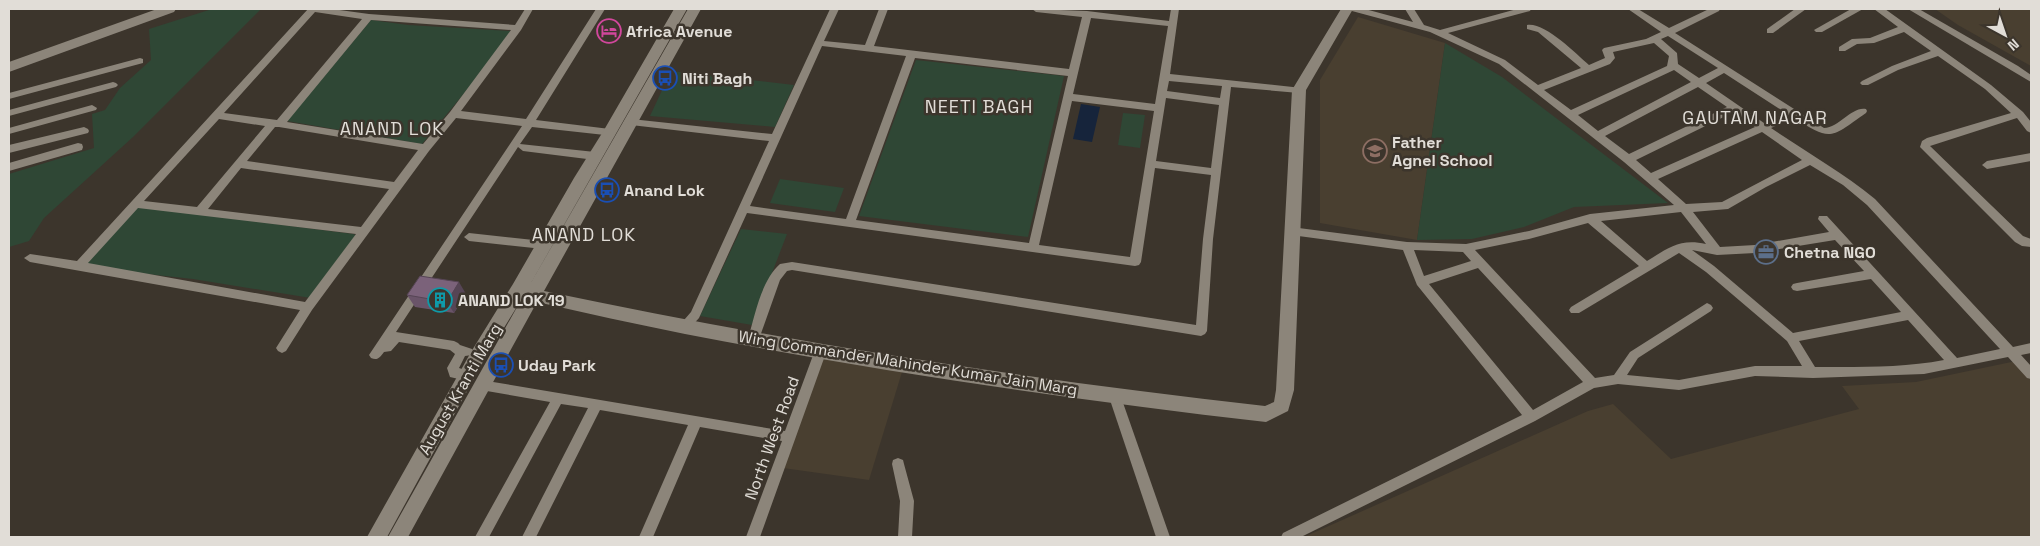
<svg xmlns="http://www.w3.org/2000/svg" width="2040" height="546" font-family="'Space Grotesk',sans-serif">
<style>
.built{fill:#493f30}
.green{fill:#2f4735}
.water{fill:#16243b}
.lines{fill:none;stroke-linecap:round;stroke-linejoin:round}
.street{fill:#8c857a;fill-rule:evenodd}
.secondary{fill:#8c857a;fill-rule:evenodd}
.wall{fill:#6a5469}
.shaded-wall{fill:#564555}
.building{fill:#7b627a;stroke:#564555}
.labels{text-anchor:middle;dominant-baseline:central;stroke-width:5;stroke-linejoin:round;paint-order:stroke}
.poi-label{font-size:16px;font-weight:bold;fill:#e1ddd7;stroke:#3c352c;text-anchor:start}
.street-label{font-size:16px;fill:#e1ddd7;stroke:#3c352c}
.neighbourhood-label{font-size:18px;letter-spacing:1px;fill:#e1ddd7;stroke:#3c352c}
</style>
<rect width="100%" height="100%" fill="#3c352c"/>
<g class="built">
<polygon points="1935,9 2031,9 2031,66 1958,25"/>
<polygon points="1358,17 1445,43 1417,240 1320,223 1320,80"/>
<polygon points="824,357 902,372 869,480 783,468"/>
<polygon points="2021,360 2031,371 2031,537 1304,537 1588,411 1613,404 1671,459 1859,409 1842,386 1916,382"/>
</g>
<g class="green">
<polygon points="212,9 261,9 133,137 44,218 29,241 9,247 9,174 94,148 92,114 105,110 120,88 151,60 149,29"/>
<polygon points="371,20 408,25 512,31 476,79 422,144 287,121"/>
<polygon points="1445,43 1502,77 1668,203 1574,207 1524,227 1472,239 1417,240"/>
<polygon points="916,60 1064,76 1028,237 859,216"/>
<polygon points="671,71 794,85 775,127 650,116"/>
<polygon points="1123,113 1145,115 1140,148 1118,145"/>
<polygon points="780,179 844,188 835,212 770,203"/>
<polygon points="136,206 353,234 358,236 317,299 193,279 83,267"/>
<polygon points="741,229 787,234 752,325 700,316"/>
</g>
<polygon class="water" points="1081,104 1100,107 1092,142 1073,139"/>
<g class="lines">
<g class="street">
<path d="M308 9H332L369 14 515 25 525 9H533L521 30 461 111 526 119 596 9H605L536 120 610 129 615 133 614 136 532 127 520 144 595 152 600 156 595 160 523 151 518 147 396 332 454 341 458 343 460 345 472 349 474 352 472 355 465 356 459 368 471 372 473 376 471 380 467 381 450 377 447 368 455 354 450 350 399 342 391 351 384 352C380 357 378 361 371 358L369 355 522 126 456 118 429 151 312 310 286 351 282 353 278 351 276 348 300 310 30 262 24 258 30 254 77 261ZM315 12 362 19 277 120 224 113ZM371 20 511 30 450 112 423 144 287 122ZM219 119 265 126 197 207 144 201ZM275 127H279L418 150 394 182 247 161ZM241 168 389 189 361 227 208 209ZM138 208 356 234 305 302 88 263Z"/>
<path d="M830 9H839L824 41 865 45 879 9H888L874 46 1069 69 1082 17 1036 12 1032 9 1087 11 1169 21 1171 9H1179L1170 74 1302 88 1304 90 1302 92 1299 93 1231 87 1213 239 1207 331 1205 334 1201 336 792 270 787 271 780 280 758 342H750L748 339C755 315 761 281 780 264L792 262 1196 325 1203 239 1211 175 1155 168 1141 262 1139 265 1135 266 747 213 699 318 688 330H680L678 327 691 312 769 141 631 125 626 122 631 119 772 134ZM1091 18 1168 26 1155 104 1073 94ZM822 46 906 56 846 219 750 206ZM915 58 1068 76 1029 243 856 220ZM1169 81 1222 86 1220 98 1167 91ZM1166 98 1219 105 1211 168 1156 161ZM1072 101 1154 111 1130 257 1039 245Z"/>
<path d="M1350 9H1365L1413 22 1405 9H1414L1424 25 1440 30 1517 9H1531L1530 11 1448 33 1505 60 1538 85 1581 68 1538 32 1527 29V25C1545 22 1575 53 1589 65L1605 58 1602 50 1604 48 1646 39 1661 32 1628 9H1638L1669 28 1709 9H1720L1719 11 1675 33 1824 128C1840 127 1852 106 1866 109L1867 111 1866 113C1830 138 1832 142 1794 118L1771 128C1806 152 1842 172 1875 199L2013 347 2031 343V353L2021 355 2031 366V379L2027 378 2008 357 1924 374 1813 378 1755 376 1679 390 1618 384 1594 388 1535 421 1301 537H1281L1283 533 1522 415 1417 285 1403 250 1291 235 1286 231 1287 228 1291 227 1407 242 1466 244 1529 231 1590 214 1674 205 1624 162 1499 64 1430 32 1352 11ZM1668 36 1718 68 1699 78 1678 64 1677 53 1661 39ZM1654 43 1669 56 1667 66 1571 110 1544 90 1610 64 1615 58 1613 52ZM1674 70 1691 82 1598 131 1578 115ZM1724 73 1786 113 1764 123 1706 83ZM1698 87 1727 107 1629 154 1605 136ZM1734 112 1755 127 1651 173 1636 160ZM1762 132 1802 160 1722 202 1686 204 1658 179ZM1810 165 1843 185 1867 205 2000 349 1957 358 1827 216H1819L1818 219 1829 232 1755 245 1720 247 1693 212 1728 209 1766 187ZM1681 212 1706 244C1680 238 1668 248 1647 261L1601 221ZM1588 223 1639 266 1571 307 1569 310 1571 313H1579L1679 253 1706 272 1787 341 1802 366H1755L1679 380 1627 375 1638 358 1711 311 1713 308 1711 305 1707 303 1630 352 1614 375 1595 378 1475 250 1529 239ZM1835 240 1864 271 1797 283 1793 284 1791 287 1793 290 1797 291 1871 279 1901 312 1793 333 1714 266 1692 250 1717 255 1755 253ZM1414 250 1463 252 1471 261 1424 276ZM1478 268 1583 382 1533 410 1429 284ZM1908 320 1944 360C1902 368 1858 367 1815 367L1799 341Z"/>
<polygon points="1795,9 1806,9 1773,33 1767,33 1767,29"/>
<polygon points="1851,9 1863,9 1822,32 1816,32 1814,30"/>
<polygon points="1874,9 1885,9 1991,85 2023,112 2031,122 2031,133 2027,131 2017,118 1930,146 2023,236 2031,239 2031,247 2022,246 2015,242 1920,147 1922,141 1927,138 2011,113 1985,89 1938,56 1898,70 1868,85 1862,85 1860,83 1862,81 1892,66 1931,51 1904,32 1874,43 1857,44 1845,51 1839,51 1839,47 1852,39 1870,38 1898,27"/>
<polygon points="1908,9 1919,9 2018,66 2031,75 2031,82"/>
<polygon points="140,58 143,59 143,63 9,99 9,93"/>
<polygon points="113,82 116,83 118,85 116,87 9,116 9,110"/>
<polygon points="92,105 97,108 96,110 9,134 9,128"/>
<polygon points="84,127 88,129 89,131 88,133 9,153 9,145"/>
<polygon points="78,143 82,144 83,147 82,150 9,171 9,163"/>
<polygon points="2031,153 2031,161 1987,169 1982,165 1987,161"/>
<polygon points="469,233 543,241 549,245 543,249 469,241 464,237"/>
<polygon points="821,345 825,347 827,350 760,537 746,537 782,441 700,427 653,537 639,537 688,425 600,410 536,537 522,537 588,408 561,404 489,537 475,537 550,402 481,390 477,389 475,385 477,381 481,380 785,431 815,350 817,347"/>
<polygon points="1115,392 1119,393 1121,397 1170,537 1156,537 1109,397 1111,393"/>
<polygon points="898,458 903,460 904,464 914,501 912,537 898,537 900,501 892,464 893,460"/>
</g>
<g class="secondary">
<polygon points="157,9 176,9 174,12 9,72 9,62"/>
<path d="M674 9H687L528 288 688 9H701L544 291C782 341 1022 379 1265 406L1274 402 1276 390 1292 90 1341 9H1353L1306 90 1294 390 1288 411 1266 422C1071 400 877 371 685 334 635 324 586 313 537 302L408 537H388L521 300 483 362 387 537H367L471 352 513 284 574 178 604 130Z"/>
</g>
</g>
<polygon class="wall" points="466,294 454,313 415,307 407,295"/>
<polygon class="shaded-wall" points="459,282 466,294 454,313 447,302"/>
<polygon class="building" points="420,276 459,282 447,302 407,295"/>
<defs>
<g id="hotel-ring" transform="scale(1.25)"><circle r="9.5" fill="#3c352c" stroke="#d1479c" stroke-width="1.5"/><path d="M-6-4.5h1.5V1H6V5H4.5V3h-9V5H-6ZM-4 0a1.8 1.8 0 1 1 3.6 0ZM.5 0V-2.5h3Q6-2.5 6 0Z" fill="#d1479c"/></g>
<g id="bus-ring" transform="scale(1.25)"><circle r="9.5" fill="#3c352c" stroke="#1a4fb4" stroke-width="1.5"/><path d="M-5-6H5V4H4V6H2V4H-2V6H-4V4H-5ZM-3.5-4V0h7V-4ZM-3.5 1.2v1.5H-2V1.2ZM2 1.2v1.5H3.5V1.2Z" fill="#1a4fb4"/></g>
<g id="school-ring" transform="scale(1.25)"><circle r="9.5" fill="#3c352c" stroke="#8d6e63" stroke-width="1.5"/><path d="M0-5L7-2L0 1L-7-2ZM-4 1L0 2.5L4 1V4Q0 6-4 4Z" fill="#8d6e63"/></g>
<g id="office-ring" transform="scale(1.25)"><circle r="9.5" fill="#3c352c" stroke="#5c6f8a" stroke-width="1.5"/><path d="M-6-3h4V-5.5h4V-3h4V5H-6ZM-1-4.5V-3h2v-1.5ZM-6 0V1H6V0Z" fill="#5c6f8a"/></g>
<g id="building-ring" transform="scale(1.25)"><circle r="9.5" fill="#3c352c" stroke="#0f9aa8" stroke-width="1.5"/><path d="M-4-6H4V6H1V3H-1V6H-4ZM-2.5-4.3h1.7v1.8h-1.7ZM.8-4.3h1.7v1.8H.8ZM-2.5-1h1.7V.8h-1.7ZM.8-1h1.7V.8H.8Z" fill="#0f9aa8"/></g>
</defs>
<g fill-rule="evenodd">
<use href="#hotel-ring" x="609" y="31"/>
<use href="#bus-ring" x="665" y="78"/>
<use href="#school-ring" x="1375" y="151"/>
<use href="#bus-ring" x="607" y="190"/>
<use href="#office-ring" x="1766" y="252"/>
<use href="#building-ring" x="440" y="300"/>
<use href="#bus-ring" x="501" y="365"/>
</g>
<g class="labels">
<g class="poi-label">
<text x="626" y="31">Africa Avenue</text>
<text x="682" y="78">Niti Bagh</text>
<text x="1392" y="142">Father<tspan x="1392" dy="18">Agnel School</tspan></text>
<text x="624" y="190">Anand Lok</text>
<text x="1784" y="252">Chetna NGO</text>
<text x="458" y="300">ANAND LOK 19</text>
<text x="518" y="365">Uday Park</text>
</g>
<g class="street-label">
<text transform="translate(908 363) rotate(9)">Wing Commander Mahinder Kumar Jain Marg</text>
<text transform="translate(460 389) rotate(-60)">August Kranti Marg</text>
<text transform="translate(772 438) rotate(-70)">North West Road</text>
</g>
<g class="neighbourhood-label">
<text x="979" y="106">NEETI BAGH</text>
<text x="1755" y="117">GAUTAM NAGAR</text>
<text x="392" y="128">ANAND LOK</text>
<text x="584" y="234">ANAND LOK</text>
</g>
</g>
<rect width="2040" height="546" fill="none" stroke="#e1ddd7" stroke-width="20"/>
<g transform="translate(2005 35) rotate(140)" stroke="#3c352c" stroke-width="4" paint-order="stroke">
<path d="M0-4L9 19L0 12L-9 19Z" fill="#e1ddd7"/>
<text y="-8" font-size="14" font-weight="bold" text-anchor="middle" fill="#e1ddd7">N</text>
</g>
</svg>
